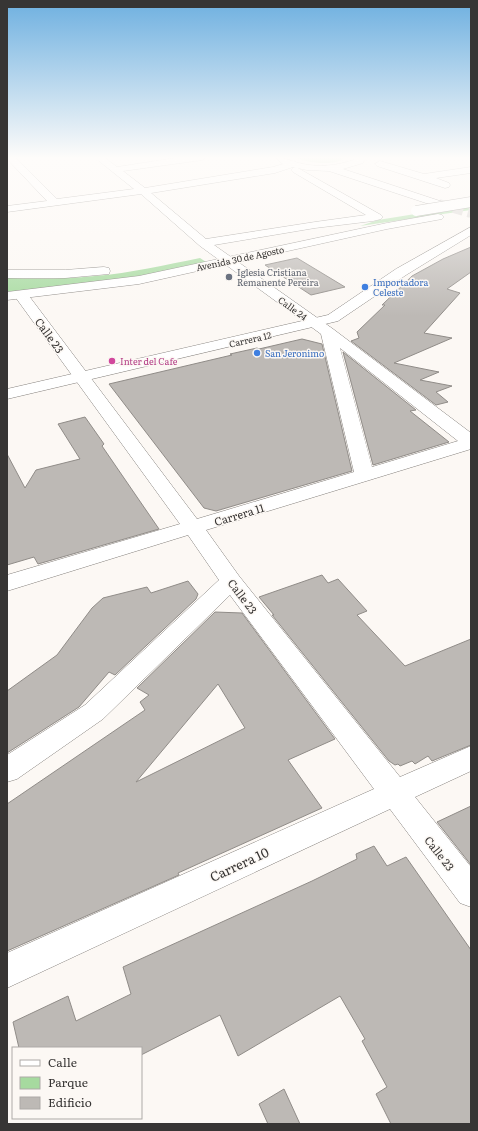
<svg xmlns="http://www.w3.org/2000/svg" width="478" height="1131" font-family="Literata,serif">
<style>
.green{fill:#a6da9f}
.building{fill:#bdb9b5;stroke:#908c88;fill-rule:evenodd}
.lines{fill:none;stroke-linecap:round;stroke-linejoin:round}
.secondary-tunnel{stroke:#d5d1ce;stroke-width:10;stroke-dasharray:10 5;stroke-linecap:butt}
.minor-casing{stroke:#85817d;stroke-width:1}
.tertiary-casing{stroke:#85817d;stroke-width:1}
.secondary-casing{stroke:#85817d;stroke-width:1}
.primary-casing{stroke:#85817d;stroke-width:1}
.minor{fill:#fff;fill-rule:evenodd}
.tertiary{fill:#fff;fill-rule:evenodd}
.secondary{fill:#fff;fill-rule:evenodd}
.primary{fill:#fff;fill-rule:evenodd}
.primary-bridge-casing{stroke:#85817d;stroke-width:11;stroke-linecap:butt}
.primary-bridge{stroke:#fff;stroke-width:10}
.worship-dot{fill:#6b7280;stroke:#fcf8f4;stroke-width:1.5}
.shop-dot{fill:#3f7fe0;stroke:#fcf8f4;stroke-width:1.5}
.hotel-dot{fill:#d1479c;stroke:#fcf8f4;stroke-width:1.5}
.labels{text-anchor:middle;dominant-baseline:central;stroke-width:3;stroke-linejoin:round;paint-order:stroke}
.far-street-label{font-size:9px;fill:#373534;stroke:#fcf8f4}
.far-worship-label{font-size:9px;fill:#5b616d;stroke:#fcf8f4;text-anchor:start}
.far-shop-label{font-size:9px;fill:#366cbe;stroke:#fcf8f4;text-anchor:start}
.far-hotel-label{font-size:9px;fill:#b23c85;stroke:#fcf8f4;text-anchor:start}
.street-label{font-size:11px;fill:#373534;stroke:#fcf8f4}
.near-street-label{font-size:13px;fill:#373534;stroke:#fcf8f4}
</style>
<rect width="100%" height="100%" fill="#fcf8f4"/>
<g class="green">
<path d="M294 157H346C337 167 305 163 294 157Z"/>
<polygon points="471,205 471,210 360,226 378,220"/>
<path d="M200 258 206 262 137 277 7 292V278C36 279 66 279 95 276 131 273 165 265 200 258Z"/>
</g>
<g class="building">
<polygon points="471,247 471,272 447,289 460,293 424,333 452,338 394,363 439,372 420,380 452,386 436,392 448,402 436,405 351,341 359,338 357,332 385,305 382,305 412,276 443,259"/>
<polygon points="297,258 345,287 311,295 265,265"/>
<polygon points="302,339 322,344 352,471 216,511 204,508 109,384 232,355 230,354 257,348 259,349"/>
<polygon points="343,352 416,410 410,411 449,442 373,465"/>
<polygon points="85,417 104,444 102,446 159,529 38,564 34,557 7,565 7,454 25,488 36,470 80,459 58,424"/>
<polygon points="322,575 328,583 338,579 367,611 357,615 405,666 471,639 471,745 432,761 428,756 415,764 412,761 400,766 398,764 395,765 389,761 272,615 274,615 259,597"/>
<polygon points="188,581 198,594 196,599 115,675 109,672 79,707 7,753 7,691 57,655 92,608 103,598 147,587 151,593"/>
<path d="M215 612 242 613 335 739 288 760 322 808 178 873 179 875 7 951V804L145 710 140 702 149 695 137 688ZM218 684 245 728 136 782Z"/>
<polygon points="471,806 471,865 437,822"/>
<polygon points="374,846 387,866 406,857 471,950 471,1124 391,1124 376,1094 387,1087 362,1041 365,1039 340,996 238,1056 220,1015 141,1055 141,1048 19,1048 13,1022 68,996 76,1021 131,994 123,967 312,881 357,859 356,854"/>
<polygon points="284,1089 300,1124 268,1124 259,1104"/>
</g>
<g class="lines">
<polyline class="secondary-tunnel" points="439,204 471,213"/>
<g class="minor-casing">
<g id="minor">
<path d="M7 157H15L57 199 134 189 94 157H104L117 167 182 157H206L202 160 123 171 145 188 273 167 293 161 296 162 298 164 296 166 275 173 151 193 206 239 315 222 366 215 293 172 291 170 293 168 296 167 381 215 383 217 381 219 373 221 315 228 214 245 333 329 471 433V449L206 530 239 576 400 777 471 746V771L415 797 471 867V907L460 903 390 809 7 988V953L374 789 230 595 103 719 17 779 7 782V755L85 705 219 580 188 535 7 591V575L180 524 16 298 14 295 16 292H26L197 519 354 472 321 334 200 246 141 194 7 212V206L47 201 7 159ZM340 348 458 441 372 467Z"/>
<polygon points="380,161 424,174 471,167 471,173 436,178 449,183 450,185 449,187 445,188 377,166 375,164"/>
</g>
</g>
<g class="tertiary-casing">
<polygon id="tertiary" points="471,227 471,235 406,275 338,321 7,399 7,389 328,315 396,269"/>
</g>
<g class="secondary-casing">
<path id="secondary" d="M275 157C285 157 289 161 299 163 317 168 338 166 356 159V157H366L363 163 343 169 443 202 444 204 443 206H435L329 171 307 170 293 167 283 164Z"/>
</g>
<g class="primary-casing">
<g id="primary">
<polygon points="438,214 442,215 444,217 442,219 387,229 139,284 7,300 7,292 139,276 387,223"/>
<polygon points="104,267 109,268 110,271 109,274 65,278 7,278 7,270 65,270"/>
</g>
</g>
<use href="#minor" class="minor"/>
<use href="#tertiary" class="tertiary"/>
<use href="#secondary" class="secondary"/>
<use href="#primary" class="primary"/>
<g class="primary-bridge-casing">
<polyline id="primary-bridge" points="416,211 471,202"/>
</g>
<use href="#primary-bridge" class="primary-bridge"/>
</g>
<linearGradient id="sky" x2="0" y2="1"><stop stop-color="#6eb0e0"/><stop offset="0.5" stop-color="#fefcfa"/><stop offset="1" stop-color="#fefcfa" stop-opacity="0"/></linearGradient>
<rect width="478" height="316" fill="url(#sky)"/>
<circle class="worship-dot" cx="229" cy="277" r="4"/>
<g class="shop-dot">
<circle cx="365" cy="287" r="4"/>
<circle cx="257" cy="353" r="4"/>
</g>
<circle class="hotel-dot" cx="112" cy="361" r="4"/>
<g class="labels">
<g class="far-street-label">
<text transform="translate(240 258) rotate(-12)">Avenida 30 de Agosto</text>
<text transform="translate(293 308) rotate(36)">Calle 24</text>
<text transform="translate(250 339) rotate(-13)">Carrera 12</text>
</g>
<g class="far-worship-label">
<text x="237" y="272">Iglesia Cristiana<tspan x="237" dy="10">Remanente Pereira</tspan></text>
</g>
<g class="far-shop-label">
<text x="373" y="282">Importadora<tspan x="373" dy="10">Celeste</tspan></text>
<text x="265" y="353">San Jeronimo</text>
</g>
<g class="far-hotel-label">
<text x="120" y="361">Inter del Cafe</text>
</g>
<g class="street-label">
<text transform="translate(50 335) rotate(54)">Calle 23</text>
<text transform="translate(239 514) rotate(-17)">Carrera 11</text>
<text transform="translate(243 596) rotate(53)">Calle 23</text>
<text transform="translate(440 853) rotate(52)">Calle 23</text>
</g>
<g class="near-street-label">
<text transform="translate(239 864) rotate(-25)">Carrera 10</text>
</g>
</g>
<rect width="478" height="1131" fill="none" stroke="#373534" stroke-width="16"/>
<rect x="12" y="1047" width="130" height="72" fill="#fcf8f4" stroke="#adaaa7"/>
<rect x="20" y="1060" width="20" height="6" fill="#ffffff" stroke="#adaaa7"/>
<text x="48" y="1067" font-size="12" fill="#373534">Calle</text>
<rect x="20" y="1077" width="20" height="12" fill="#a6da9f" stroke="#adaaa7"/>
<text x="48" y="1087" font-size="12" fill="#373534">Parque</text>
<rect x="20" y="1097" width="20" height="12" fill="#bdb9b5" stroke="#adaaa7"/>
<text x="48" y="1107" font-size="12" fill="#373534">Edificio</text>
</svg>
